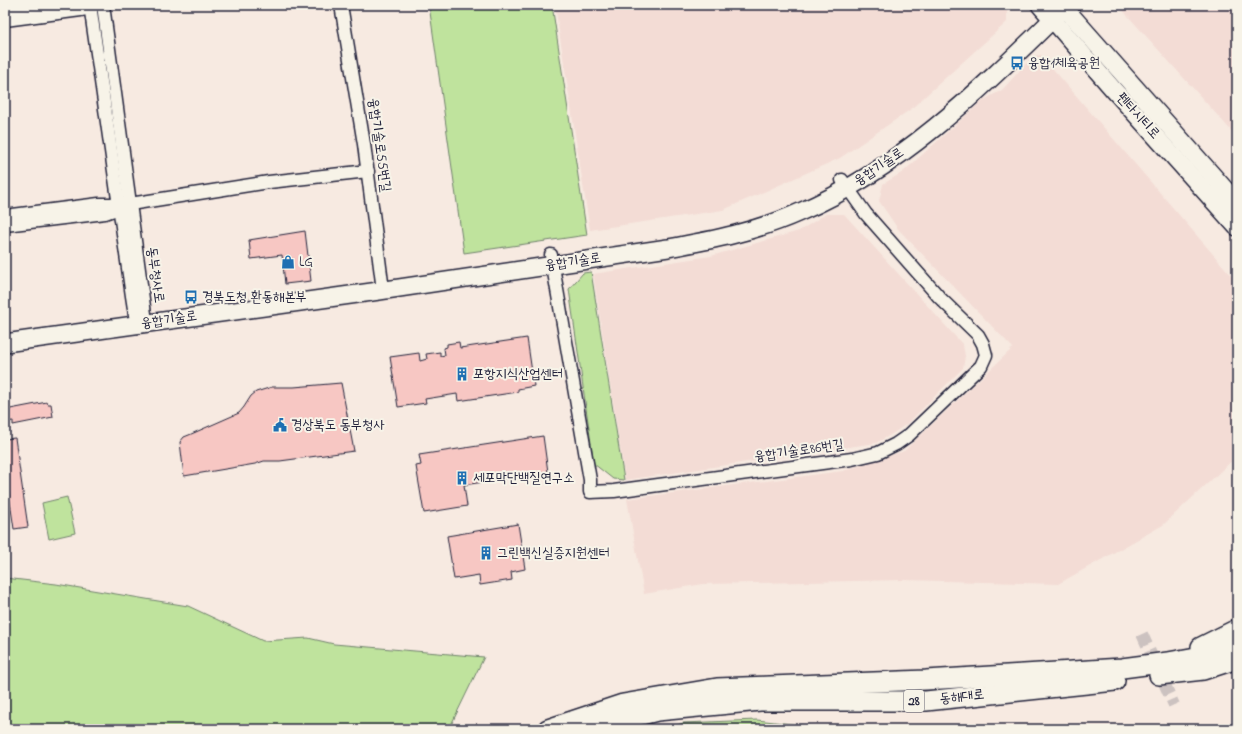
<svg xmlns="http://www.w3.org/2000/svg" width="1242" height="734" font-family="'Indie Flower','Poor Story',sans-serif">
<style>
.built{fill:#f3dcd5}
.green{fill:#bfe39d;stroke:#70826c}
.building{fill:#f7c7c3;stroke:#22223b}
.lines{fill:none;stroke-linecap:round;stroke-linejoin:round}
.street-tunnel{stroke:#ccc2c0;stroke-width:12;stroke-dasharray:12 6;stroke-linecap:butt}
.street-casing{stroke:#22223b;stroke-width:15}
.secondary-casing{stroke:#22223b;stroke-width:20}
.primary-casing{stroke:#22223b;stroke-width:22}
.street{stroke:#f7f3e8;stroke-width:12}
.secondary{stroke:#f7f3e8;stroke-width:17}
.primary{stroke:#f7f3e8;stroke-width:19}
.labels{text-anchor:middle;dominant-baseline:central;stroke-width:4;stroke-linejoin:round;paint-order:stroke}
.shield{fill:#f7f3e8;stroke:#62616f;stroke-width:1}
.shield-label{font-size:13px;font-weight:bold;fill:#22223b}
.poi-label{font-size:14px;fill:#22223b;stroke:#f7f3e8;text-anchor:start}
.street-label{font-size:14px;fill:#22223b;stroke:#f7f3e8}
</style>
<rect width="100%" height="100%" fill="#f7eae1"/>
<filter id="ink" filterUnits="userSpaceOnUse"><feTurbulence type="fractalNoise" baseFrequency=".025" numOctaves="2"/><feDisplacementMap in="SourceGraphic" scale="8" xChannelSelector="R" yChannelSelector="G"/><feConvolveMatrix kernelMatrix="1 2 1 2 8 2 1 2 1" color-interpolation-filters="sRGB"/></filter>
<g filter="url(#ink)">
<g class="built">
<polygon points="555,5 1007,5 1007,22 911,109 840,158 723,210 590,230"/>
<polygon points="1118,5 1237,5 1237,137"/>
<polygon points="1041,55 1237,282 1237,456 1163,525 1058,584 904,580 703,584 644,594 627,499 843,471 904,451 1013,348 898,229 879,201 883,184 903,172 982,101 1002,90 1033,56"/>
<polygon points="826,214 844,214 963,345 965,356 963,368 908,423 892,434 876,443 625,480 593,274 711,256 799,231"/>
</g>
<g class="green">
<polygon points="429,5 552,5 587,235 464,253"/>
<polygon points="591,272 624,480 613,479 594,464 569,289 583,273"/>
<polygon points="67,497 75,533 49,539 42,503"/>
<polygon points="5,578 56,584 188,606 263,641 308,638 334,644 484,657 449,729 5,729"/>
<polygon points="757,720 817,727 820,729 667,729 683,723"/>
</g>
<g class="building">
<polygon points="305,231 311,281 285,284 282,255 251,259 249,240"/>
<polygon points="527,338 534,386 518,389 518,392 458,401 457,394 425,399 426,403 398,407 390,357 419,353 420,361 427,359 426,354 440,352 440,356 445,355 444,348 447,347 447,344 459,342 460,348"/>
<polygon points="341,383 354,451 280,461 264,461 255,464 184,476 180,442 184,437 189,435 239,413 244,407 251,396 256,392 272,387 294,387"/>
<polygon points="47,402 48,404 51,404 53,417 13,425 13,421 5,422 5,410"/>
<polygon points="543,436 548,472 464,485 467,506 424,513 416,466 421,465 419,455"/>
<polygon points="15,438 28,527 14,529 5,468 5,439"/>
<polygon points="518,524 525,569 511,572 512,580 480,585 479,575 454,579 447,536"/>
</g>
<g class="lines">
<polyline class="street-tunnel" points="1142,634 1174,705"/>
<g class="street-casing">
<g id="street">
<polyline points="90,5 132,296 135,315 142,324"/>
<polyline points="103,5 145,314 142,324"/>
<polyline points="341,5 364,144 383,290"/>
<polyline points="5,11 51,5"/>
<polyline points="5,20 81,10 91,8 95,5"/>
<polyline points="5,216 99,204 130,204 269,182 368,171"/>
<polyline points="5,225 105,213 122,207"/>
<polyline points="551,255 590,480 590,492 614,491 852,459 878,453 896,444 909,435 981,366 986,355 983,344 978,335 940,298 866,214 842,180"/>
</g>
</g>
<g class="secondary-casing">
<g id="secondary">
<polyline points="1040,5 1113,89 1237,227"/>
<polyline points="1062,5 1237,203"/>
<path d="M5 343 379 291 668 248C713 240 758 231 800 212 903 168 985 85 1064 8"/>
</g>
</g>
<g class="primary-casing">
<g id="primary">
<polyline points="1201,647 1237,629"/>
<polyline points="1159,675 1203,670 1237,659"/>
<polyline points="548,729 623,704 717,688 926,680 1122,668 1168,662 1207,655 1237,646"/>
<polyline points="590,729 602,725 657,711 760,701 926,701 1115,681"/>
</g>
</g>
<use href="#street" class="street"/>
<use href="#secondary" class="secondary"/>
<use href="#primary" class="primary"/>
</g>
</g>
<defs>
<g id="bus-bare" transform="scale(1.08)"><path d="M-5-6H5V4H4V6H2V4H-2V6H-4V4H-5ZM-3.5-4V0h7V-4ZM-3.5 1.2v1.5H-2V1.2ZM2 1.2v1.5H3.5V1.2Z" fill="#1f6fb2" stroke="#f7f3e8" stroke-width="2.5" paint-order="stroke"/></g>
<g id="shop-bare" transform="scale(1.08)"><path d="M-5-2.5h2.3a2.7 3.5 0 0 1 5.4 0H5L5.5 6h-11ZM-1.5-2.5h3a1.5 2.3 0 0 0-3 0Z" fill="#1f6fb2" stroke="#f7f3e8" stroke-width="2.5" paint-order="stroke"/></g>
<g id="building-bare" transform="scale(1.08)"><path d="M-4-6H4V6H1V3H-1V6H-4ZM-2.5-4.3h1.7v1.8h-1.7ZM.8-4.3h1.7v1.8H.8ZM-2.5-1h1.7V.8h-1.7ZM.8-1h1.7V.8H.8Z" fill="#1f6fb2" stroke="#f7f3e8" stroke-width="2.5" paint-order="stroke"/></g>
<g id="civic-bare" transform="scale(1.08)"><path d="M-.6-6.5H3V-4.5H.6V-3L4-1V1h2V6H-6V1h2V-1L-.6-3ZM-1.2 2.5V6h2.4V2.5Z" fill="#1f6fb2" stroke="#f7f3e8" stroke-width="2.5" paint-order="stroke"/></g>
</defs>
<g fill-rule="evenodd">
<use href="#bus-bare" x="1017" y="63"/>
<use href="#shop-bare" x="288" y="262"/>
<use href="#bus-bare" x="191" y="297"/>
<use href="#building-bare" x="462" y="374"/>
<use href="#civic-bare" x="280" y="425"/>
<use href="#building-bare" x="462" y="478"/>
<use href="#building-bare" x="486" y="553"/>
</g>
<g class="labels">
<rect class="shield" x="904" y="690" width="20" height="22" rx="3"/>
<g class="shield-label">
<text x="914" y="701">28</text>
</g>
<g class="poi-label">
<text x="1028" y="63">융합1체육공원</text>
<text x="299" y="262">LG</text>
<text x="202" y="297">경북도청 환동해본부</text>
<text x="473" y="374">포항지식산업센터</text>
<text x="291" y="425">경상북도 동부청사</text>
<text x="473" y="478">세포막단백질연구소</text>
<text x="497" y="553">그린백신실증지원센터</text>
</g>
<g class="street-label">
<text transform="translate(1138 116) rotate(48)">펜타시티로</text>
<text transform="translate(379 145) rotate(82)">융합기술로55번길</text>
<text transform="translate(879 167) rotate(-34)">융합기술로</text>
<text transform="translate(573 262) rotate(-8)">융합기술로</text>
<text transform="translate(155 275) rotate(82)">동부청사로</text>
<text transform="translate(169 320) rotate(-8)">융합기술로</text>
<text transform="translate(799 451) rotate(-8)">융합기술로86번길</text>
<text transform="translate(962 697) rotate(-6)">동해대로</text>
</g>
</g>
<rect width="1242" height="734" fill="none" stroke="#f7f3e8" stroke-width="20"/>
<rect x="10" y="10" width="1222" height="714" fill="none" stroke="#22223b" stroke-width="1.5" filter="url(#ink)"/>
</svg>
